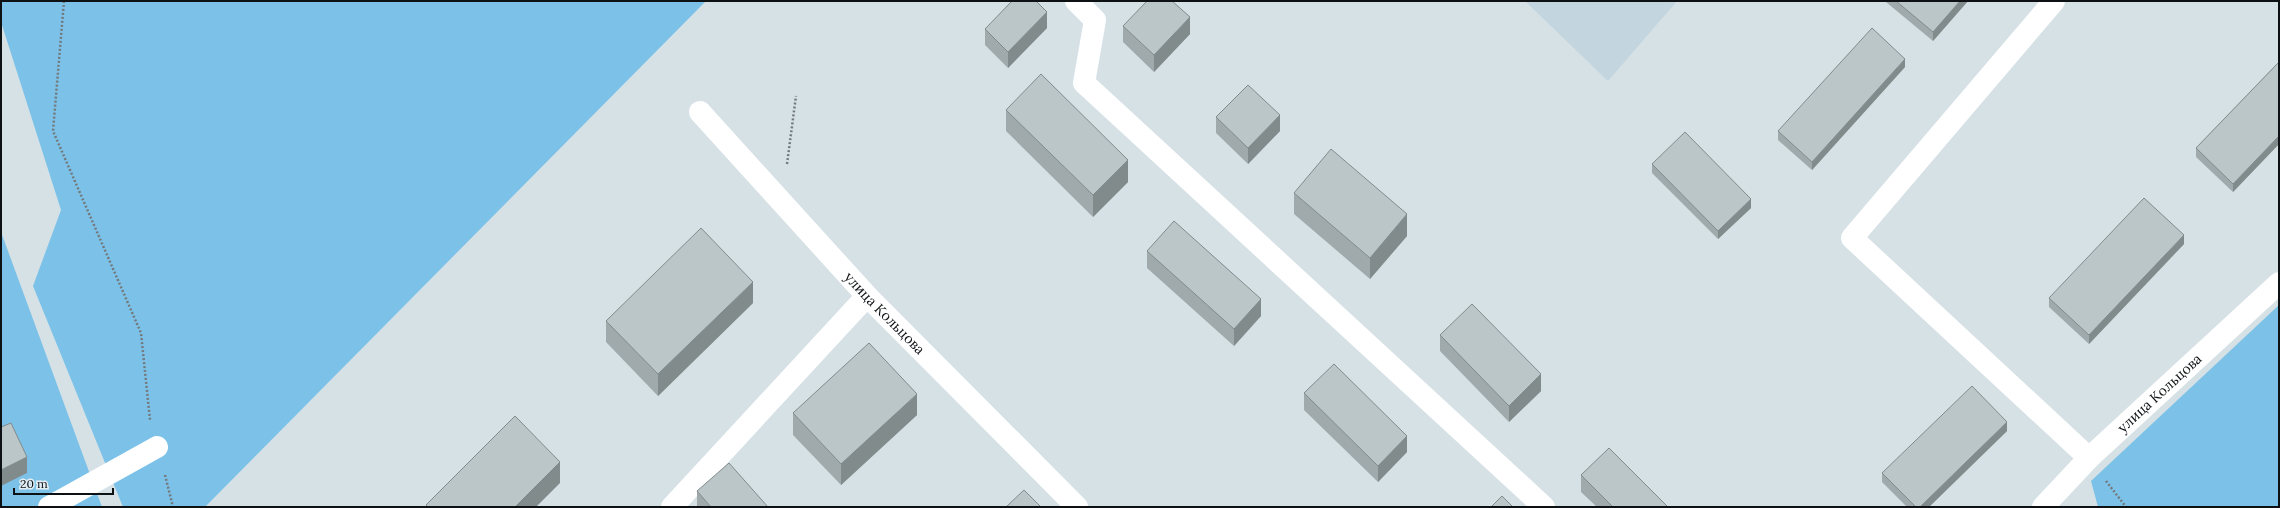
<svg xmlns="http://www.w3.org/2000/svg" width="2280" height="508" font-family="Lora,serif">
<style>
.built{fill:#c3d5df}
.green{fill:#7cc2e8}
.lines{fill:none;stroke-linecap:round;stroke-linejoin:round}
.path{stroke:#737a7e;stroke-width:2.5;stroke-dasharray:2 2;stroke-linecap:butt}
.minor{stroke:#fff;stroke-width:22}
.wall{fill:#a0aaac}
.shaded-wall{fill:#828b8c}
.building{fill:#bac6c8;stroke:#828b8c}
.labels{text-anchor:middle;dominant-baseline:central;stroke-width:4;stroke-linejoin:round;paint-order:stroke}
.street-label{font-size:14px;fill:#0e1113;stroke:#e3eef4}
</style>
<rect width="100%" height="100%" fill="#d6e1e6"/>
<polygon class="built" points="1525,1 1677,1 1608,81"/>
<g class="green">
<polygon points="1,1 706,1 205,507 123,507 33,286 61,210 1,22"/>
<polygon points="1,232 102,507 1,507"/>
<polygon points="2279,305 2279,507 2098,507 2091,481"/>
</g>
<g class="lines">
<g class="path">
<polyline points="64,1 53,131 141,333 150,420"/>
<polyline points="787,164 796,96"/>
<polyline points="165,475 173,507"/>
<polyline points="2106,481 2126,507"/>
</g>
<g class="minor">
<polyline points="1076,1 1095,20 1084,83 1544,507"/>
<polyline points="2054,1 1852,238 2089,458"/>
<path id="s1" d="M700 112 867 296 1077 507"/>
<polyline points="49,507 157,447"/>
<polyline points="672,507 867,296"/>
<path id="s2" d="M2043 507 2089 458 2279 283"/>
</g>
</g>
<g class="wall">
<polygon points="1886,1 1968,1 1933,41 1886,2"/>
<polygon points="1123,26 1190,34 1154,72 1123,42"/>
<polygon points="1047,28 1008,68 985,45 985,29"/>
<polygon points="2279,62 2279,144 2233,192 2196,157 2196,148"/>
<polygon points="1905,67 1812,170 1778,140 1778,131"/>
<polygon points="1006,110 1128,182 1093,217 1006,131"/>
<polygon points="1216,117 1280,131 1248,164 1216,133"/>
<polygon points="1652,164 1751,208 1718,239 1652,173"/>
<polygon points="1294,193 1407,236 1370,279 1294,214"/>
<polygon points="2184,244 2089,344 2049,307 2049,298"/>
<polygon points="1147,251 1261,316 1234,346 1147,268"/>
<polygon points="753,303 658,396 606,342 606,321"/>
<polygon points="1440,335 1541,391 1509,422 1440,351"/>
<polygon points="1304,393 1407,452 1378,482 1304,410"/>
<polygon points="793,413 917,415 841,485 793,435"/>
<polygon points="2007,431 1929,507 1907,507 1882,482 1882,473"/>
<polygon points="1581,475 1668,507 1597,507 1581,492"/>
<polygon points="697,491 768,507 697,507"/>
</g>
<g class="shaded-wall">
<polygon points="1960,1 1968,1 1933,41 1933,32"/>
<polygon points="1047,12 1047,28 1008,68 1008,52"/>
<polygon points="1190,17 1190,34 1154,72 1154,55"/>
<polygon points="1905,59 1905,67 1812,170 1812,162"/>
<polygon points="1280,115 1280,131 1248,164 1248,148"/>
<polygon points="2279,136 2279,144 2233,192 2233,184"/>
<polygon points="1128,160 1128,182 1093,217 1093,195"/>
<polygon points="1751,199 1751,208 1718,239 1718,231"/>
<polygon points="1407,214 1407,236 1370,279 1370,258"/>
<polygon points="2184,235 2184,244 2089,344 2089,335"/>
<polygon points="753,282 753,303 658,396 658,374"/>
<polygon points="1261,299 1261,316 1234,346 1234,329"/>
<polygon points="1541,374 1541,391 1509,422 1509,406"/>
<polygon points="917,394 917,415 841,485 841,464"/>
<polygon points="2007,422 2007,431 1929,507 1920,507"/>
<polygon points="1407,436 1407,452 1378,482 1378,466"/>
<polygon points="27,457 27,473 1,486 1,470"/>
<polygon points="560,462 560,483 536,507 515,507"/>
</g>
<g class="building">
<polygon points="1012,1 1036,1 1047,12 1008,52 985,29"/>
<polygon points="1147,1 1172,1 1190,17 1154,55 1123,26"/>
<polygon points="1896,1 1960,1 1933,32"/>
<polygon points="1872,28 1905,59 1812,162 1778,131"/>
<polygon points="2279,62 2279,136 2233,184 2196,148"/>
<polygon points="1041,74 1128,160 1093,195 1006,110"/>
<polygon points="1248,85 1280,115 1248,148 1216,117"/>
<polygon points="1685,132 1751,199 1718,231 1652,164"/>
<polygon points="1331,149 1407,214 1370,258 1294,193"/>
<polygon points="2144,198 2184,235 2089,335 2049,298"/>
<polygon points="1174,221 1261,299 1234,329 1147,251"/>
<polygon points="701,228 753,282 658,374 606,321"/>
<polygon points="1472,304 1541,374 1509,406 1440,335"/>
<polygon points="869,343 917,394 841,464 793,413"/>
<polygon points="1334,364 1407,436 1378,466 1304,393"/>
<polygon points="1972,386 2007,422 1920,507 1916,507 1882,473"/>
<polygon points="515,416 560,462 515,507 428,507 426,505"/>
<polygon points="11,423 27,457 1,470 1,427"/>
<polygon points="1609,448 1668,507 1613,507 1581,475"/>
<polygon points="729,463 768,507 711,507 697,491"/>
<polygon points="1024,490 1041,507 1006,507"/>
<polygon points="1502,496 1513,507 1491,507"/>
</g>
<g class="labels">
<g class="street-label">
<text stroke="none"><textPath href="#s1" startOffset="273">улица Кольцова</textPath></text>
<text stroke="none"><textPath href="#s2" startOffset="163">улица Кольцова</textPath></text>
</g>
</g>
<rect width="2280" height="508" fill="none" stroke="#0e1113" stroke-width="4"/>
<path d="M14 488v6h99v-6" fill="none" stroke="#0e1113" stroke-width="2"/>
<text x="20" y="488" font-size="12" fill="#0e1113" stroke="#e3eef4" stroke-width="3" paint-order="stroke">20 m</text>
</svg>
